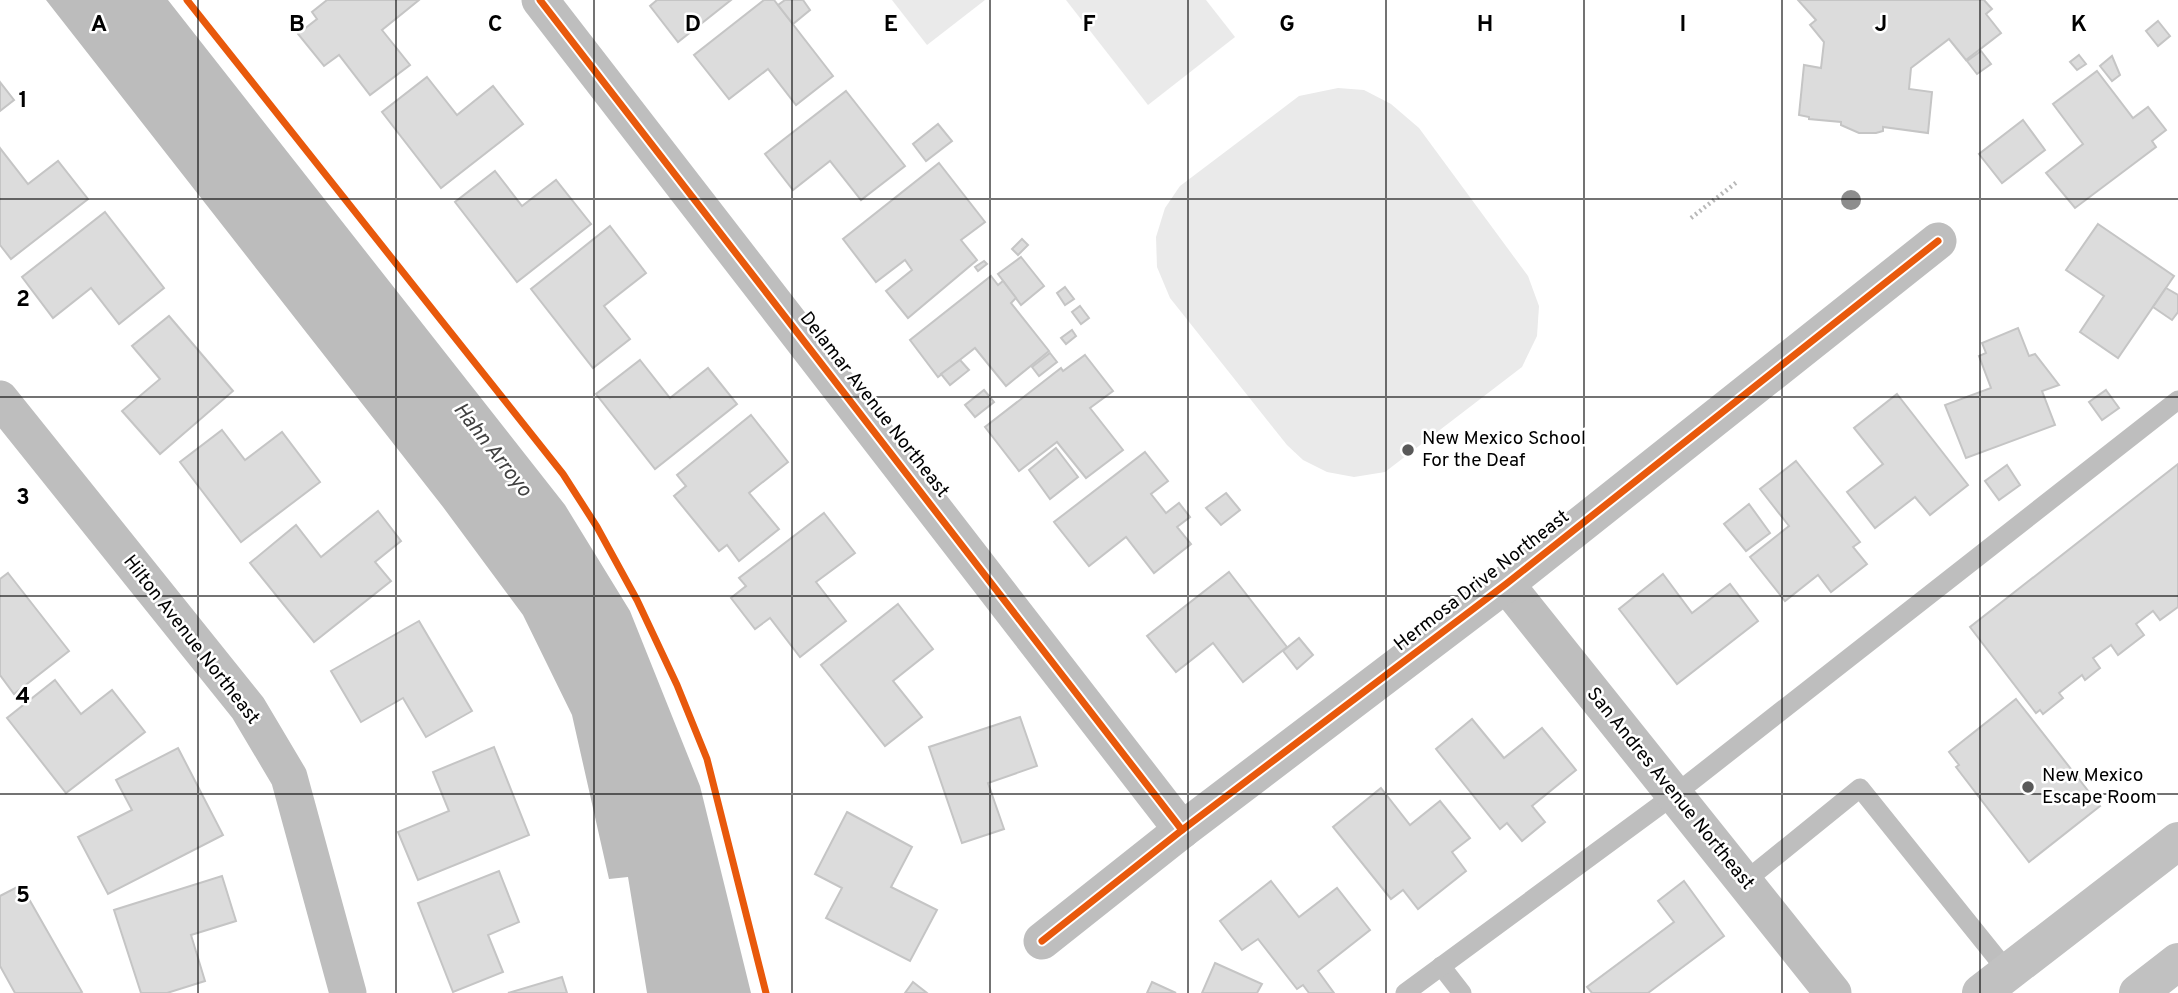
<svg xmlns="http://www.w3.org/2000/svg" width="2178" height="993" font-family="Overpass,sans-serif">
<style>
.green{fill:#eaeaea}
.water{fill:#bcbcbc}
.building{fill:#dcdcdc;stroke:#c5c5c5;stroke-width:2}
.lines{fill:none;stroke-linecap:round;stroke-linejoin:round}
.path{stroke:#b8b8b8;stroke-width:4.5;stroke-dasharray:2 3.5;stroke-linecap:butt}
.lane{stroke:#bebebe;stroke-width:19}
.street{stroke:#bebebe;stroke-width:37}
.secondary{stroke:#c1c1c1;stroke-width:38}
.cycleway-casing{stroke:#fff;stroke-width:11}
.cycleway{stroke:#e8590c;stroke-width:7}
.tree{fill:#8d8d8d}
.grid{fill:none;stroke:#000;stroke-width:2;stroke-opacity:0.55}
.poi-dot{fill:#595959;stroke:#fff;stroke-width:2.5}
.labels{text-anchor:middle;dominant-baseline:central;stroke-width:5;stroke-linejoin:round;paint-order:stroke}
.street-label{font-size:19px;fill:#000;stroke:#fff}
.poi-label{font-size:19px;fill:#000;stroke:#fff;text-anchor:start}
.water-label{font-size:21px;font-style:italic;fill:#404040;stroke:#fff}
.grid-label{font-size:23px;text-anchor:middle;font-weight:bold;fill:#000;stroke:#fff;stroke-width:5;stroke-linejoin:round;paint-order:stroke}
</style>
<rect width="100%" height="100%" fill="#fff"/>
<g class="green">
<polygon points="892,0 985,0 927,45"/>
<polygon points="1066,0 1206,0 1235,37 1148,105"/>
<polygon points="1338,88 1364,90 1391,104 1419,128 1528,276 1539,306 1537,336 1522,367 1385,472 1354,477 1327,472 1303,460 1287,445 1170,298 1157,267 1156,237 1165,208 1180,186 1299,96"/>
</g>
<polygon class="water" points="46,0 168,0 565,505 630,611 700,786 751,993 647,993 628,877 609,879 572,715 523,615 443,507"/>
<g class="building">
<polygon points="327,0 419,0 382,30 410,65 370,95 339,55 324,66 298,34 317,19 312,12"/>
<polygon points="657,0 731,0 678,42 650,6"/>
<polygon points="764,0 774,0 833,76 796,105 768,69 729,99 694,55"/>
<polygon points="785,0 803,0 810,10 793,24 778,5"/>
<polygon points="1798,0 1984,0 1992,9 1986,14 2001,33 1966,60 1949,39 1911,68 1909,89 1932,92 1928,133 1883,127 1883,131 1876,133 1859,133 1841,125 1841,122 1809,119 1809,117 1799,115 1804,65 1821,68 1824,42 1810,25 1816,20"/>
<polygon points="2158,21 2170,36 2158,46 2146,31"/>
<polygon points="1981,51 1991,64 1977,74 1967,61"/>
<polygon points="2079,55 2086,64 2077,70 2070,62"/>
<polygon points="2112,56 2120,75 2112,81 2100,66"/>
<polygon points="2097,71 2133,118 2148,107 2166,130 2152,141 2156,147 2075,208 2046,173 2083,144 2053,104"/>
<polygon points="427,77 457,115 493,86 523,124 441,188 382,112"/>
<polygon points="0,82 14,100 0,111"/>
<polygon points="846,91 905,166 861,200 830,161 793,190 765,154"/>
<polygon points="2023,120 2045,150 2002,183 1979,154"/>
<polygon points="938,124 952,141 926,161 913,144"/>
<polygon points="0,148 28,184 58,161 88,199 11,259 0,245"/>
<polygon points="939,163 985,222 961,240 977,260 908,318 886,291 912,270 905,260 876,282 843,239"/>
<polygon points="495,171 522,206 556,180 591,224 517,282 455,202"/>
<polygon points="105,212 164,288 119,324 91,288 53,318 22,277"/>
<polygon points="2098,224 2174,276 2118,358 2080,332 2104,296 2066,270"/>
<polygon points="610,226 646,273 604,306 630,339 593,368 531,289"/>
<polygon points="1022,239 1028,245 1018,255 1012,249"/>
<polygon points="1021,257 1044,286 1021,305 998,274"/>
<polygon points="984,261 987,264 978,271 975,267"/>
<polygon points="991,276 998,285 1003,281 1016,298 1011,303 1049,351 1006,386 975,348 938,377 910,340"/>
<polygon points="1065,287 1074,299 1065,305 1057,293"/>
<polygon points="2166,288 2178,295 2178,312 2172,320 2153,307"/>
<polygon points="1080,306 1089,318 1081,324 1072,312"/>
<polygon points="169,316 233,391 160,454 122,411 160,379 132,346"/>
<polygon points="2018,328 2029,356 2035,354 2059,385 2042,391 2055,425 1966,458 1945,405 1991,388 1979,356 1986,353 1982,343"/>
<polygon points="1072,330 1076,336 1066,344 1061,338"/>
<polygon points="1050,353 1057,362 1039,376 1032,367"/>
<polygon points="1085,355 1113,391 1090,408 1123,450 1086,478 1057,442 1019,471 985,427 1061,368 1063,371"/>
<polygon points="640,360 670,398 708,368 737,404 655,469 596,394"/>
<polygon points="960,360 969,370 950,385 941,374"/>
<polygon points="984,390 994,402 975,417 965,405"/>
<polygon points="2106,390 2119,408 2102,420 2089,402"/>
<polygon points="1897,394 1968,485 1930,515 1915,497 1875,528 1847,492 1883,464 1854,428"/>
<polygon points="751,415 788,462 749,493 779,529 739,561 727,545 719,551 674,496 686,486 677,475"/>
<polygon points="222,430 245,460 282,432 320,482 241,542 180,462"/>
<polygon points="1056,448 1078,477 1050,499 1029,470"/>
<polygon points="1145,452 1168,481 1151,494 1166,513 1179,503 1190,517 1177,527 1191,544 1154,573 1126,537 1089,566 1054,522"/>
<polygon points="1796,461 1860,542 1853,547 1867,564 1831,592 1818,575 1785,601 1750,557 1789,526 1760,489"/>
<polygon points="2178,464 2178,607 2160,620 2153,611 2136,624 2144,635 2118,655 2111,645 2093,658 2100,668 2085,680 2082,675 2059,693 2063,698 2043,714 2040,710 2036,713 1970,627"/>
<polygon points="2007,465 2020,485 1999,500 1985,481"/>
<polygon points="1226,493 1240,510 1221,525 1206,508"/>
<polygon points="1749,504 1770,533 1746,551 1724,524"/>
<polygon points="378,511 401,541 375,562 391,581 314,642 250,563 296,525 321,557"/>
<polygon points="824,513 855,553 816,582 846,621 800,657 770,618 755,629 731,598 746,586 739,578"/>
<polygon points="1229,572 1287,647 1243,682 1213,643 1176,672 1147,636"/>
<polygon points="8,573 69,651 14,694 0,675 0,579"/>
<polygon points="1663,574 1692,613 1730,584 1758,621 1677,684 1619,609"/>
<polygon points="898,604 933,649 893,681 922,717 885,746 821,665"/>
<polygon points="419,621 472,711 426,737 403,698 361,722 331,671"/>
<polygon points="1299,638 1313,655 1297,669 1283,651"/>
<polygon points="55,680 81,714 112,690 145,732 66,793 7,718"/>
<polygon points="2016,699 2100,806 2029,862 1956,767 1959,765 1949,752"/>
<polygon points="1020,717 1037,766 988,783 1004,829 962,843 929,747"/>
<polygon points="1472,719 1504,758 1542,728 1576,770 1532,806 1545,822 1522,841 1507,823 1500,829 1436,749"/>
<polygon points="494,747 529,835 418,880 398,832 449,811 433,772"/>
<polygon points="178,748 223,835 108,894 78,837 132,810 116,780"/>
<polygon points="1381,788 1410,825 1440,801 1470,838 1452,852 1466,871 1418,909 1403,890 1391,899 1333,827"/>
<polygon points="847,812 912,847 891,887 937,910 910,961 826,918 842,888 815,874"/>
<polygon points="499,871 519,922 488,935 503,972 453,992 418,903"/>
<polygon points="222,876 236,921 191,935 205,981 167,993 141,993 114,910"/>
<polygon points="1271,881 1299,917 1337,888 1370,930 1318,971 1334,993 1309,993 1303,985 1297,989 1258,939 1242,950 1220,921"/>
<polygon points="1684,881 1724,936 1648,993 1592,993 1587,987 1674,922 1658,901"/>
<polygon points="21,885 82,992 80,993 15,993 0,966 0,896"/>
<polygon points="1215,963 1262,984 1257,993 1202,993"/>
<polygon points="562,977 567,993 508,993"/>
<polygon points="913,982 927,993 905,993"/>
<polygon points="1152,982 1176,993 1147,993"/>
</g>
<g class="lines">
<polyline class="path" points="1691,218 1737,182"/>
<g class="lane">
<polyline points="1744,882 1860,788 2008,972"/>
<polyline points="1441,966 1462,993"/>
<polyline points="1405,993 1674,795 2178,400"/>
</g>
<g class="street">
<polyline points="540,0 1182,830"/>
<polyline points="0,399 248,708 289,777 348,993"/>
<polyline points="1506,584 1833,993"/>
<polyline points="1042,941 1182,830 1506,584 1938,241"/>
</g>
<g class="secondary">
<polyline points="1981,993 2178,841"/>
<polyline points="2138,993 2178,962"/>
</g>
<g class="cycleway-casing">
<g id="cycleway">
<polyline points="187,0 563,474 597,527 637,600 677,685 707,759 766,993"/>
<polyline points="540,0 1182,830"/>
<polyline points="1042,941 1182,830 1506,584 1938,241"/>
</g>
</g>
<use href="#cycleway" class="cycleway"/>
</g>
<circle class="tree" cx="1851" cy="200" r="10"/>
<path class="grid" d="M198 0V993M396 0V993M594 0V993M792 0V993M990 0V993M1188 0V993M1386 0V993M1584 0V993M1782 0V993M1980 0V993M0 199H2178M0 397H2178M0 596H2178M0 794H2178"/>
<g class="poi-dot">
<circle cx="1408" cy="450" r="7"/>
<circle cx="2028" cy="787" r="7"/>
</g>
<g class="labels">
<g class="street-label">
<text transform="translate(874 405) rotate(52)">Delamar Avenue Northeast</text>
<text transform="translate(1482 581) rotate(-38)">Hermosa Drive Northeast</text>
<text transform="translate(191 640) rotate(52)">Hilton Avenue Northeast</text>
<text transform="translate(1670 789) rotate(51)">San Andres Avenue Northeast</text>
</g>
<g class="poi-label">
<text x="1422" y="439">New Mexico School<tspan x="1422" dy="22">For the Deaf</tspan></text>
<text x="2042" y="776">New Mexico<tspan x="2042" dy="22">Escape Room</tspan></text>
</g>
<g class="water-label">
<text transform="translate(492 450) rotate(52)">Hahn Arroyo</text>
</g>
</g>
<g class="grid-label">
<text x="99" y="31">A</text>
<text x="297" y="31">B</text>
<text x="495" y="31">C</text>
<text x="693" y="31">D</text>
<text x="891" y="31">E</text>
<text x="1089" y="31">F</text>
<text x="1287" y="31">G</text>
<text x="1485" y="31">H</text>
<text x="1683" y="31">I</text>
<text x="1881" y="31">J</text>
<text x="2079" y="31">K</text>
<text x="23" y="107">1</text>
<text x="23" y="306">2</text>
<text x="23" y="504">3</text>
<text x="23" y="703">4</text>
<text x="23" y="902">5</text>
</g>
</svg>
